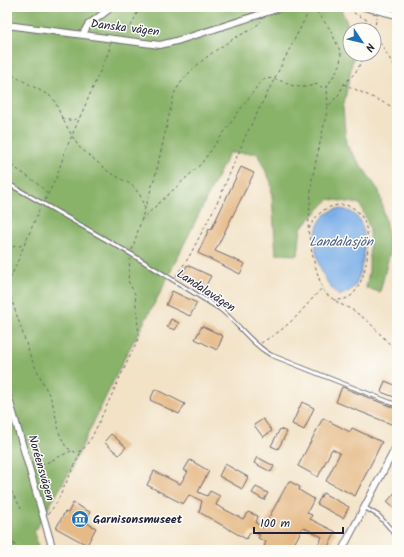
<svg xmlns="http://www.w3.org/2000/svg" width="404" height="557" font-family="Kalam,sans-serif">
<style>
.forest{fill:#8ab36a;stroke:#566a52}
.water{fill:#7bafe8;stroke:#4e6892}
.building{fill:#e5ba87}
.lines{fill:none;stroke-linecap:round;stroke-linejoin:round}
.service-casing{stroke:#6b656c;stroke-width:5}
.minor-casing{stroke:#6b656c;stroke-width:8}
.path{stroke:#6b656c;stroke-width:1;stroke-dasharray:3 3;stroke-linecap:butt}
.service{stroke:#fff;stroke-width:3}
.minor{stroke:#fff;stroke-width:6}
.labels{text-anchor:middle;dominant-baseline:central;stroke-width:3;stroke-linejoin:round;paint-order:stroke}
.street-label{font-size:12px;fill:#22223b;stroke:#fdfcf7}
.poi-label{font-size:12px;font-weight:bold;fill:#22223b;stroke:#fdfcf7;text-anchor:start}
.water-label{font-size:13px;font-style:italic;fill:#465a80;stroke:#fdfcf7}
</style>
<rect width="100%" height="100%" fill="#fdfcf7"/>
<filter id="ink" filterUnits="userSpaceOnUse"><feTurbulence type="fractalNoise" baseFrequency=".025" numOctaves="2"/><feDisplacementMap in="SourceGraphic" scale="8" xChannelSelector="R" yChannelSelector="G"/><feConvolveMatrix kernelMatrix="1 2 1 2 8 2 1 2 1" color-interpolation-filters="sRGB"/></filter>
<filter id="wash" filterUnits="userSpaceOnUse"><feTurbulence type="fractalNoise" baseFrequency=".012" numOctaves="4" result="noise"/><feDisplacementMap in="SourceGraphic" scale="16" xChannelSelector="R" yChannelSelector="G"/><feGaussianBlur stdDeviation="0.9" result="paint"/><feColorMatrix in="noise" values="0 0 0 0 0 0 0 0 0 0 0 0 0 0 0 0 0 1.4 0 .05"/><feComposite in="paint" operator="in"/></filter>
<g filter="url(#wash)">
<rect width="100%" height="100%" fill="#f2e2c6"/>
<polygon class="forest" points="7,7 340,7 350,30 350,54 354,54 343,108 346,144 379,191 391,248 380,292 366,288 369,272 370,229 360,204 329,199 301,228 298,255 276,254 271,182 257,153 229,153 159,295 126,355 69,473 34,532 39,550 7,550"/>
<path class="water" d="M337 209C366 209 366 238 363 260 361 267 360 277 356 284 353 290 345 293 339 296 317 278 300 219 337 209Z"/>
<g id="blocks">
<g class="building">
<polygon points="241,167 254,173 215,251 245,264 240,274 198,253 209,229 211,230"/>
<polygon points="187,265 211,276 204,289 181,278"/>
<polygon points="172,291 197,303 190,316 166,305"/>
<polygon points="171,319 179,323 175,330 167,327"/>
<polygon points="202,326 223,336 217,350 195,339"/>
<polygon points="385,381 397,386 397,398 381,392"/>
<polygon points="342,387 397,409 396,426 336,402"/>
<polygon points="155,389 185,404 179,414 150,400"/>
<polygon points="302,402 314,408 304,430 292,424"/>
<polygon points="323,418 350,432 352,428 382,442 355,496 326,481 340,453 332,449 318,477 298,466"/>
<polygon points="263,419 272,431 263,437 254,425"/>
<polygon points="280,429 287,432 278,449 271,446"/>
<polygon points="111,434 126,447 119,455 104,442"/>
<polygon points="257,457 274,466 271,472 254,463"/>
<polygon points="190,460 209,471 198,492 207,496 210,491 220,496 216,505 243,519 248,512 258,516 256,523 263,528 289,481 300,487 299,490 314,499 307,513 312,515 310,519 336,532 326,550 315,550 322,537 303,527 291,550 272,550 264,546 266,542 258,538 260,535 251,532 246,539 199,512 202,501 189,495 183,504 147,485 154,471 180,484 188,472 184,470"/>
<polygon points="225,464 248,477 242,489 219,476"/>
<polygon points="256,487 268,493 264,500 252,493"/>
<polygon points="397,490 397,511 387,502"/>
<polygon points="323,493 349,507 343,518 317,504"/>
<polygon points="73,503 90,512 85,522 96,528 87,545 56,528 65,512 68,513"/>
</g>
</g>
</g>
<g filter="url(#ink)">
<use href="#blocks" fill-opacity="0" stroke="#6b656c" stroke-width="1"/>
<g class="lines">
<g class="service-casing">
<g id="service">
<path d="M7 183 131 254 220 309C238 323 251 344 271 355L397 405"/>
<polyline points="364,507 379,516 397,536"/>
</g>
</g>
<g class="minor-casing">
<g id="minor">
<polyline points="364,7 397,15"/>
<polyline points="7,25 160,45 180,40 283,7"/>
<polyline points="83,34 88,25 112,7"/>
<polyline points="7,392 53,550"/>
<polyline points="342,550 397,445"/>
</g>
</g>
<g class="path">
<polyline points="313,7 330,29 341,53 340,65 327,87 328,107"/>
<polyline points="343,7 367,20 375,28"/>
<polyline points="374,30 377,17"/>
<polyline points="374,32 397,71"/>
<polyline points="121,33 131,26 140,7"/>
<polyline points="366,54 355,73 344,84 339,94 328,107 312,179 308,230 313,259 322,288 326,294 340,304 351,309 368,321 397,352"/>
<polyline points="7,72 50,96 55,101 62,118 78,146 109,172 132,185 140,195 144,207"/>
<polyline points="344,84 397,109"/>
<path d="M62 118C68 121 74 121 80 117"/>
<path d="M7 162C18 171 41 183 47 194"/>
<polyline points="45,200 56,178 66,149 109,51 110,44"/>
<path d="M141 220 201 164 261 81C275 73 285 86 300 87 305 88 313 85 318 84L321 87H327"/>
<path d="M309 229C315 216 323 207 338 205 380 201 371 278 352 295 346 300 341 300 334 300"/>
<polyline points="7,247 20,246 25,243"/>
<path d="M132 250 156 173 174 94C185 72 209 54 230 41 240 34 253 31 261 21"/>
<polyline points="176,276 189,257 219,199 246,135 311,7"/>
<polyline points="7,286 31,358 52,401 60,435 66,447 74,452 82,451 92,437 139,337 135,294 128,281 130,259"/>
<polyline points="8,290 10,279 40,208"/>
<polyline points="261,343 280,331 296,317 322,288"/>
<polyline points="7,466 9,474 7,487"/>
<polyline points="36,468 71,451"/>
<polyline points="8,486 21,508"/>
<polyline points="48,514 56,504 81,452"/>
<polyline points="7,533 18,550"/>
</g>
<use href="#service" class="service"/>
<use href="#minor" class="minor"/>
</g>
</g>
<defs>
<g id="museum-disc" transform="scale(0.9)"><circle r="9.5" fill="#1f6fb2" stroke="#fdfcf7"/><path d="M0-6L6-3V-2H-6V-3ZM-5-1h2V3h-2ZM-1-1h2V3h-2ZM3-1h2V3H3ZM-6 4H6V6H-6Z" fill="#fff"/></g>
</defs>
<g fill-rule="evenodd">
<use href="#museum-disc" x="80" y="519"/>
</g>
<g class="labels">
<g class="street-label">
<text transform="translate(125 28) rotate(7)">Danska vägen</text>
<text transform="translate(206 291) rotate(33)">Landalavägen</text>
<text transform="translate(41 468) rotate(74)">Noréensvägen</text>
</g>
<g class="poi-label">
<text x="93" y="519">Garnisonsmuseet</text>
</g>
<g class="water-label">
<text x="341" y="242">Landalasjön</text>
</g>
</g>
<rect width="404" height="557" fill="none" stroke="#fdfcf7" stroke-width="24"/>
<g transform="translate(362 42) rotate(125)"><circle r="19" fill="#fdfcf7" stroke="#a5a5ac"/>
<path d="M0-3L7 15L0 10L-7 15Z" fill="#1f6fb2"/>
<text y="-6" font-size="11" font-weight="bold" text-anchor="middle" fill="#22223b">N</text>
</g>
<path d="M254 527v6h89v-6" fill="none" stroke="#22223b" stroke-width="2"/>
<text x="260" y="527" font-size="12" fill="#22223b" stroke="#fdfcf7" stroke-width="3" paint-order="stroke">100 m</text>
</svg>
